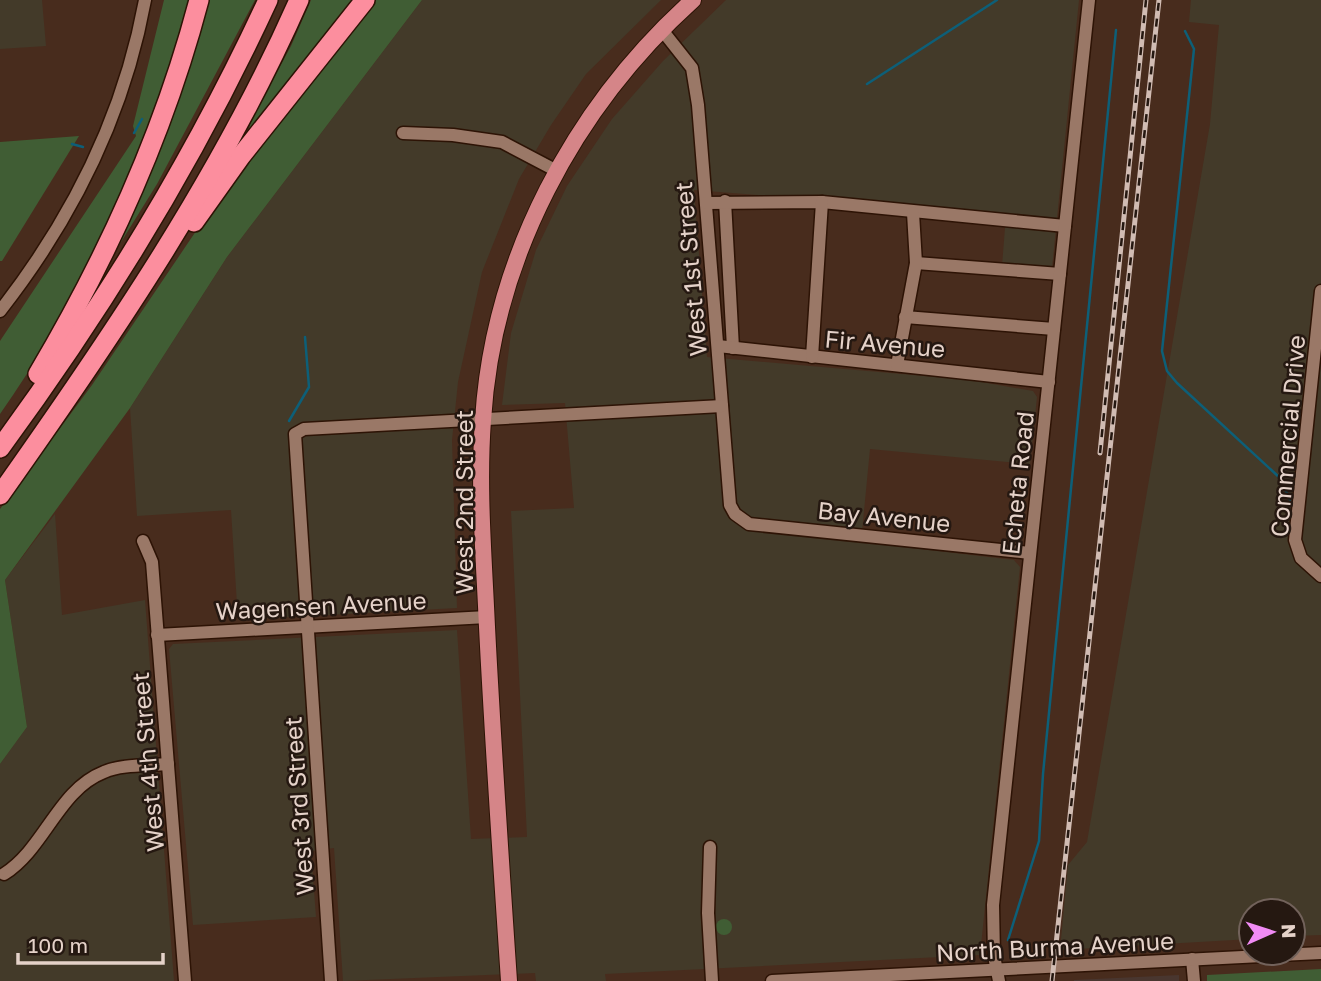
<svg xmlns="http://www.w3.org/2000/svg" width="1321" height="981" font-family="'Golos Text',sans-serif">
<style>
.commercial{fill:#433a29}
.industrial{fill:#49362f}
.green{fill:#405d34}
.lines{fill:none;stroke-linecap:round;stroke-linejoin:round}
.stream{stroke:#0d5f78;stroke-width:2.5}
.minor-casing{stroke:#2d1305;stroke-width:15}
.major-casing{stroke:#2d1305;stroke-width:18}
.highway-casing{stroke:#2d1305;stroke-width:22}
.minor{stroke:#9a7867;stroke-width:12}
.major{stroke:#d58588;stroke-width:16}
.highway{stroke:#fc8e9e;stroke-width:19}
.rail-casing{stroke:#d1bcb3;stroke-width:5}
.rail{stroke:#251811;stroke-width:2.5;stroke-dasharray:8;stroke-linecap:butt}
.labels{text-anchor:middle;dominant-baseline:central;stroke-width:5;stroke-linejoin:round;paint-order:stroke}
.street-label{font-size:24px;fill:#e5d2c9;stroke:#251811}
</style>
<rect width="100%" height="100%" fill="#482c1d"/>
<g class="commercial">
<polygon points="0,0 42,0 46,46 0,49"/>
<polygon points="422,0 661,0 586,74 551,125 519,179 482,272 458,382 452,440 457,608 238,620 231,510 137,516 130,408 227,257"/>
<polygon points="726,0 1079,0 1052,268 1002,266 1006,215 694,190 707,357 970,380 1033,391 1037,397 1030,464 870,449 861,542 1014,560 1020,567 980,955 605,974 606,981 536,981 535,973 343,981 334,848 311,851 316,917 193,925 169,649 173,644 457,630 471,839 527,837 511,511 574,508 565,403 502,405 511,333 536,250 567,186 612,119 663,61"/>
<polygon points="1191,0 1321,0 1321,935 1293,936 1293,911 1251,911 1251,939 1060,950 1068,865 1087,842 1210,124 1219,25 1189,22"/>
<polygon points="55,514 62,615 145,600 174,981 0,981 0,764 27,727 5,580"/>
</g>
<polygon class="industrial" points="1179,975 1179,981 1074,981 1074,980"/>
<g class="green">
<path d="M164 0H193C181 45 165 87 147 131 108 231 62 326 0 414V341L136 136 133 126Z"/>
<polygon points="206,0 255,0 157,184 100,276"/>
<polygon points="311,0 358,0 248,132 252,118 291,46"/>
<polygon points="373,0 422,0 227,257 130,408 5,580 27,727 0,764 0,509 92,385 242,163"/>
<polygon points="79,136 2,261 0,261 0,142"/>
<circle cx="724" cy="927" r="8"/>
<polygon points="1321,969 1321,981 1207,981 1207,975"/>
</g>
<g class="lines">
<g class="stream">
<polyline points="1185,31 1194,49 1162,351 1167,371 1177,383 1280,478 1290,500"/>
<polyline points="867,84 997,0"/>
<polyline points="134,133 142,119"/>
<polyline points="72,144 83,147"/>
<polyline points="289,421 309,387 305,337"/>
<polyline points="1008,940 1039,841 1043,774 1116,30"/>
</g>
<g class="minor-casing">
<g id="minor">
<polyline points="662,30 692,68 698,105 730,505 735,514 749,524 1030,553"/>
<polyline points="403,133 453,135 502,142 557,171"/>
<polyline points="725,201 733,348"/>
<polyline points="706,203 822,202 1065,226"/>
<polyline points="916,263 1060,274"/>
<polyline points="1321,291 1295,540 1301,558 1321,576"/>
<path d="M0 311C72 219 124 115 145 0"/>
<polyline points="905,317 1054,329"/>
<polyline points="718,346 1049,382"/>
<polyline points="812,357 822,202"/>
<polyline points="897,365 916,263 913,213"/>
<polyline points="143,541 152,562 185,981"/>
<polyline points="157,635 487,617"/>
<polyline points="710,847 708,913 712,981"/>
<path d="M4 874C45 848 58 790 104 772 122 764 148 766 168 764"/>
<polyline points="1192,959 1194,981"/>
<polyline points="331,981 295,434 304,429 722,406"/>
<polyline points="772,981 1321,953"/>
<polyline points="999,981 994,956 993,905 1089,0"/>
</g>
</g>
<g class="major-casing">
<path id="major" d="M509 981C501 863 493 745 487 627 484 558 478 489 483 420 493 259 574 107 693 0"/>
</g>
<g class="highway-casing">
<g id="highway">
<polyline points="194,222 241,156 365,0"/>
<path d="M38 374C108 256 164 133 199 0"/>
<path d="M0 448C103 308 195 158 268 0"/>
<path d="M0 495C111 338 221 177 299 0"/>
</g>
</g>
<use href="#minor" class="minor"/>
<use href="#major" class="major"/>
<use href="#highway" class="highway"/>
<g class="rail-casing">
<g id="rail">
<polyline points="1100,453 1146,0"/>
<polyline points="1052,981 1159,0"/>
</g>
</g>
<use href="#rail" class="rail"/>
</g>
<g class="labels">
<g class="street-label">
<text transform="translate(690 269) rotate(-95)">West 1st Street</text>
<text transform="translate(885 343) rotate(5)">Fir Avenue</text>
<text transform="translate(1287 436) rotate(-85)">Commercial Drive</text>
<text transform="translate(1017 483) rotate(-84)">Echeta Road</text>
<text transform="translate(463 502) rotate(-90)">West 2nd Street</text>
<text transform="translate(884 516) rotate(6)">Bay Avenue</text>
<text transform="translate(321 605) rotate(-3)">Wagensen Avenue</text>
<text transform="translate(147 762) rotate(-95)">West 4th Street</text>
<text transform="translate(298 806) rotate(-94)">West 3rd Street</text>
<text transform="translate(1055 946) rotate(-3)">North Burma Avenue</text>
</g>
</g>
<g transform="translate(1272 932) rotate(87)"><circle r="33" fill="#251811" stroke="#72625b" stroke-width="2"/>
<path d="M0-5L12 26L0 18L-12 26Z" fill="#f18bf5"/>
<text y="-10" font-size="19" font-weight="bold" text-anchor="middle" fill="#e5d2c9">N</text>
</g>
<path d="M18 953v10h145v-10" fill="none" stroke="#e5d2c9" stroke-width="3.5"/>
<text x="28" y="953" font-size="21" fill="#e5d2c9" stroke="#251811" stroke-width="5" paint-order="stroke">100 m</text>
</svg>
